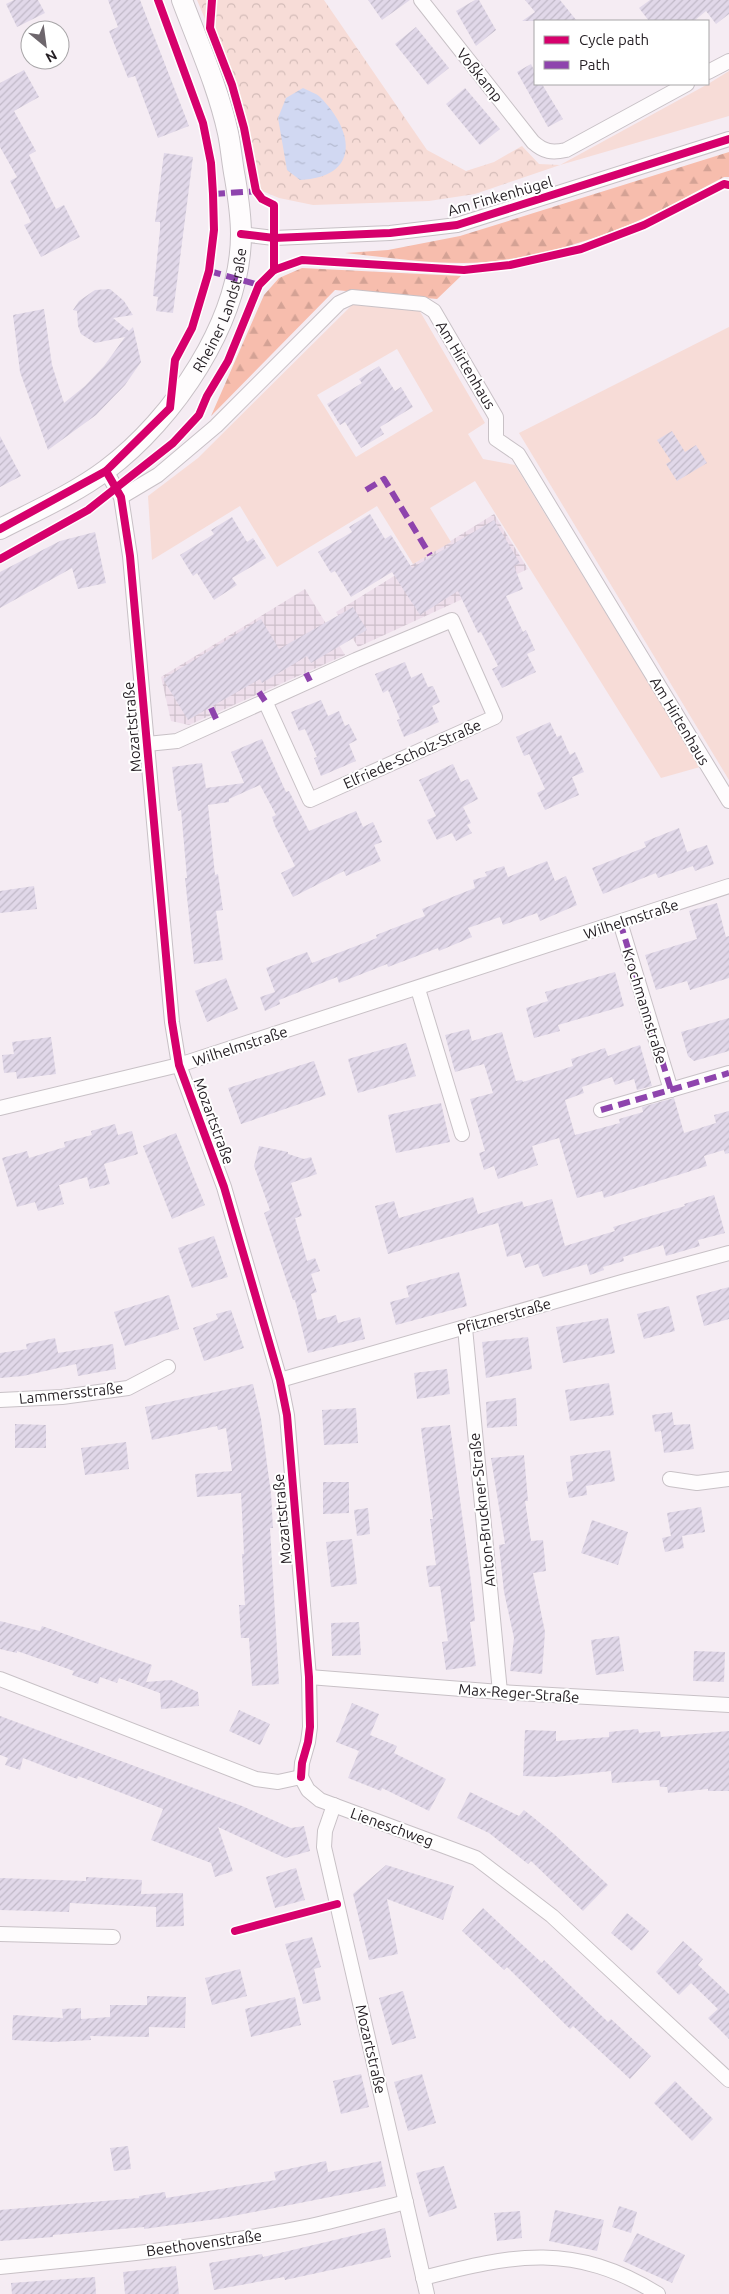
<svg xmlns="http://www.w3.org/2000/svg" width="729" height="2294" font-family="Ubuntu,sans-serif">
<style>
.industrial{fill:url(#industrial-grid)}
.grass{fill:#f7dcd7;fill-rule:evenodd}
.forest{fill:url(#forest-firs)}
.park{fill:url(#park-crowns)}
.water{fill:url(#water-ripples)}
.building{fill:url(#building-hatch)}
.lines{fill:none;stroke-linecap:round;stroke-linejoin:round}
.street-casing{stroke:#c8c1c6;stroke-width:16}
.secondary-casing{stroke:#c8c1c6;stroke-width:22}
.street{stroke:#fefcfd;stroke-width:14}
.secondary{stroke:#fefcfd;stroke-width:20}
.quiet{stroke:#8e44ad;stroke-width:6;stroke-dasharray:12 6;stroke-linecap:butt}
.cycleway-casing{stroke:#fff;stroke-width:11}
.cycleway{stroke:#d6006c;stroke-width:8}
.labels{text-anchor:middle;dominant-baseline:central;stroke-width:4;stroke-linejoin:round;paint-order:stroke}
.street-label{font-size:15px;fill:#241e23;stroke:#fff}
</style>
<defs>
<pattern id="industrial-grid" width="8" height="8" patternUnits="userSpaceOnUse" patternTransform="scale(1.25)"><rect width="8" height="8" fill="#eedeeb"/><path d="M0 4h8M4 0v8" fill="none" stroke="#ccbec9"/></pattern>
<pattern id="forest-firs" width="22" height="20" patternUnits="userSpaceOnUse" patternTransform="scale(1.25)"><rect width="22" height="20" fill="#f7bdad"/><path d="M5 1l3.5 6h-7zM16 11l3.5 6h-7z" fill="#d4a295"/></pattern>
<pattern id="park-crowns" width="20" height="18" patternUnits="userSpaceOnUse" patternTransform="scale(1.25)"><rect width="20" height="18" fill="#f7dcd7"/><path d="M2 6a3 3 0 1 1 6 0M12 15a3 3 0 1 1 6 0" fill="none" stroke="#d4bcb8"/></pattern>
<pattern id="water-ripples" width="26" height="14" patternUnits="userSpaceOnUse" patternTransform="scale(1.25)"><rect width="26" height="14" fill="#d1d8f2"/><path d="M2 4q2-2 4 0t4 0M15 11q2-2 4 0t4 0" fill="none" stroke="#b3b9cf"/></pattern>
<pattern id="building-hatch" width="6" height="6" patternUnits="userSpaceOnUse" patternTransform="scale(1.25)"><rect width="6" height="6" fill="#e1d8e9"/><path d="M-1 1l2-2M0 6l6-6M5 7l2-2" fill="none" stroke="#c1b9c8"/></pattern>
</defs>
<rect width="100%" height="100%" fill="#f5ecf3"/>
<g class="industrial">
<polygon points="494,514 528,569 358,647 336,612"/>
<polygon points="305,589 345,655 189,725 171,721 161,677"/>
</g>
<g class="grass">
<polygon points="729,71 729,116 560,165 708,84"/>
<path d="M355 302 418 308 485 423 468 434 483 459 515 465 700 767 661 778 475 481 430 508 451 542 413 564 377 506 277 567 240 506 152 560 148 496 198 458ZM397 349 433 411 356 457 317 395Z"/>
<polygon points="729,327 729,780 519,433"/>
</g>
<g class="forest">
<path d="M729 152V177H724C696 191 669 208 640 220 589 243 518 263 463 263 423 263 384 257 345 253L388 250 460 236Z"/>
<polygon points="302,268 461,276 437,299 335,290 211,416 264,295 279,278"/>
</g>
<polygon class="park" points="197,0 324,0 427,150 466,171 494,162 522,146 539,164 560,165 475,194 429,201 313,205 279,198 260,190 248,127 236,85 215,31 205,19"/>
<path class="water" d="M303 88C308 91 316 93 320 97 355 132 360 177 300 180L287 170 278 118 286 98Z"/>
<g class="building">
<polygon points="14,0 38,0 45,13 17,27 6,4"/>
<polygon points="108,0 140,0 189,126 158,138 135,76 128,78 109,31 118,27"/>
<polygon points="368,0 410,0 382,20"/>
<polygon points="475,0 479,0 496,30 476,46 456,11"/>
<polygon points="525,0 560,0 577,21 522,21 535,12"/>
<polygon points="650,0 729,0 729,14 716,24 706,11 694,21 649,21 639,8"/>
<polygon points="416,27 449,68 428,85 395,44"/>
<polygon points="531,64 535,72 535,84 542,84 563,119 548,127 517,72"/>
<polygon points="24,70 39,97 14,111 36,151 29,155 56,209 64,205 80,237 41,257 24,225 31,222 10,181 17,177 0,147 0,83"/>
<polygon points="465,88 500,129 480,145 446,104"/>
<polygon points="164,153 193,157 173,313 156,311 158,297 153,296 160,230 160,222 155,222"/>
<polygon points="110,289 124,301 133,315 113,318 129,331 133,327 141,362 125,385 96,415 48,450 20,372 13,315 44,309 52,365 64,403 85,386 104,366 125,337 95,343 81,334 78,326 77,311 73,310 79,301 95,290"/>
<polygon points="379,366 395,391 401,387 413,407 380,427 384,434 361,448 345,422 340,425 327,404 362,383 359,379"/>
<polygon points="672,431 685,452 696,445 707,463 677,481 666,464 671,461 657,440"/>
<polygon points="0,436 21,476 0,487"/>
<polygon points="370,514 385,539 391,535 412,568 494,520 520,563 514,566 523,589 506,596 523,632 526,630 535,650 527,654 536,672 502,688 492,669 498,666 481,632 478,633 458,591 420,615 392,572 351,597 335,571 331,573 318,552 352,532 349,527"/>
<polygon points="232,517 247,542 253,538 266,558 232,578 237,585 214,600 197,573 193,576 180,555 214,534 211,530"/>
<polygon points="95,532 106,583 78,589 72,568 0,608 0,572 60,541"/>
<polygon points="353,607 367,630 311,663 307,656 262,683 260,679 188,720 163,679 261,619 279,649"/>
<polygon points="405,662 411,678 422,673 428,687 433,686 440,702 432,706 439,722 404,737 397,720 400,719 388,690 383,693 375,674"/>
<polygon points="321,700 328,716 339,711 345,726 349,724 357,740 349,744 356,761 321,776 314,758 317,757 305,729 299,731 291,712"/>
<polygon points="550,722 557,737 561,735 570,755 575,752 584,772 572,777 579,795 545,810 537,793 545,789 529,754 524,756 516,737"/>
<polygon points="262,739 286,792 289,791 309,831 356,811 363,827 373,822 382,842 374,845 381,861 346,876 344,871 293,897 281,873 295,866 275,826 272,817 276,815 260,785 229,799 229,802 208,805 215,875 218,874 223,910 216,911 223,960 194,964 185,878 187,878 181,810 178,811 172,767 202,763 206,788 244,783 231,752"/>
<polygon points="453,764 461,782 468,779 478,799 463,807 471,823 467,825 472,833 456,841 452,833 437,840 427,820 436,816 419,780"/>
<polygon points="679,828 687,852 707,845 714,864 695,871 693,866 658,878 656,873 603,894 592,868 646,847 644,842"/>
<polygon points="547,861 555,881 566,876 577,905 540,921 537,913 503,925 500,917 468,928 472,937 439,951 438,948 388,967 387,964 339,983 337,977 279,1000 280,1004 265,1011 260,997 275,992 266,968 307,952 312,963 377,938 376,935 425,916 422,909 475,888 473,880 487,876 485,872 504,866 508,877"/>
<polygon points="34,886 37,909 0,913 0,891"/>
<polygon points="717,903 726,937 729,936 729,978 690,990 687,981 656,990 645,955 697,939 689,911"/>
<polygon points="615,972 624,1006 558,1025 560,1031 534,1038 526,1008 548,1001 545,992"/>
<polygon points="226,978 238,1009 207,1022 195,991"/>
<polygon points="729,1018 729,1051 694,1061 688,1056 681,1032"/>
<polygon points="469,1029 472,1041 502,1032 516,1081 522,1080 523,1082 573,1066 571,1059 605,1048 608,1056 640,1045 652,1086 637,1090 634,1079 615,1085 612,1077 582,1087 584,1093 565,1100 575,1135 620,1123 619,1119 643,1112 642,1107 674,1098 684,1133 716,1123 714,1115 729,1111 729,1153 725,1154 724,1150 704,1156 707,1166 604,1198 602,1191 577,1198 559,1138 532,1146 538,1165 498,1179 494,1166 484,1170 479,1153 485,1151 470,1099 493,1093 484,1064 455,1072 445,1035"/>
<polygon points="51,1037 56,1074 17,1079 16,1072 4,1073 2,1055 14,1054 12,1042"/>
<polygon points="406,1043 416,1076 358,1093 348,1059"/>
<polygon points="314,1061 326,1095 241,1124 228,1088"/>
<polygon points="441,1103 450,1142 396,1153 388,1115"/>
<polygon points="115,1124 118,1135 132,1131 138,1154 104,1164 110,1184 90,1189 87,1177 59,1185 64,1204 38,1211 35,1202 17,1207 2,1158 27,1151 29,1158 65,1147 64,1142 92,1135 91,1131"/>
<polygon points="176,1133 205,1205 172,1219 143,1146"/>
<polygon points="259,1146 288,1152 288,1154 304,1159 311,1157 317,1174 291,1183 302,1216 295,1218 307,1261 315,1258 320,1271 311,1274 317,1292 311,1294 317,1320 336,1315 338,1323 360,1317 365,1339 308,1353 295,1300 293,1300 264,1213 270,1210 254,1166"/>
<polygon points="714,1195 725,1233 698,1240 700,1246 666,1256 663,1245 623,1257 624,1261 603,1267 604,1270 590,1275 587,1264 543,1277 538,1264 525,1268 520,1253 507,1257 498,1223 388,1254 375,1206 394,1201 399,1218 473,1197 478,1214 522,1201 524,1207 552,1199 565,1246 615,1231 613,1227 685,1206 684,1204"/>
<polygon points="214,1236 228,1277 192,1288 178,1248"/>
<polygon points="459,1272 467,1306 396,1325 390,1302 409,1297 406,1286"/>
<polygon points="729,1287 729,1319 704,1326 696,1296"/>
<polygon points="169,1295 179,1329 125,1346 114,1312"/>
<polygon points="669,1306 675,1331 644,1339 637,1314"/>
<polygon points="231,1310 244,1348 204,1361 193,1328 218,1319 216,1314"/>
<polygon points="608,1318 615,1353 563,1363 556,1327"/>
<polygon points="528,1337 532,1369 486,1378 482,1342"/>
<polygon points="55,1338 58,1353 113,1344 116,1369 78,1376 76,1364 23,1376 0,1378 0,1353 27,1349 26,1344"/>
<polygon points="447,1369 450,1394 417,1399 414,1373"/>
<polygon points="609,1383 614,1415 570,1421 565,1390"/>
<polygon points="253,1384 261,1419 271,1494 273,1528 270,1528 279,1684 252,1686 249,1638 241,1638 239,1605 245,1605 242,1554 244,1554 241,1493 197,1497 195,1474 232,1471 226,1428 218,1430 217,1426 152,1440 145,1407"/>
<polygon points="516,1398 517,1426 487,1428 486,1402"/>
<polygon points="356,1408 358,1443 324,1445 322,1410"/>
<polygon points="672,1412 674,1425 690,1424 694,1449 664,1453 661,1431 655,1432 652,1415"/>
<polygon points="15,1424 46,1425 46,1448 15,1448"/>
<polygon points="450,1425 471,1582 475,1621 470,1622 476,1666 446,1670 442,1642 448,1641 440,1586 429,1587 426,1566 436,1565 430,1519 433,1519 421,1428"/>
<polygon points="126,1442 129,1469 85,1475 81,1448"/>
<polygon points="610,1450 615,1481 586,1486 587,1495 569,1498 566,1482 573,1481 570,1456"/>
<polygon points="524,1455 528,1501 525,1501 531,1541 543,1540 546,1571 533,1573 545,1632 542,1674 510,1671 514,1638 504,1592 499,1545 505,1544 491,1458"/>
<polygon points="323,1482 349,1482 349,1513 323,1514"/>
<polygon points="701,1507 705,1532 682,1536 684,1548 665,1552 662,1538 671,1536 667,1513"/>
<polygon points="368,1508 370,1534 357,1536 354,1510"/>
<polygon points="592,1520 628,1532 618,1565 581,1553"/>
<polygon points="352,1539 357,1584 331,1587 326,1542"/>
<polygon points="0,1621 40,1631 42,1626 152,1665 146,1682 171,1680 198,1692 199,1706 161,1709 160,1693 119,1678 117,1683 100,1677 98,1684 72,1675 74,1671 17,1651 17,1653 0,1649"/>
<polygon points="359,1622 361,1655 332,1656 331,1623"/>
<polygon points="619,1636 624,1671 596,1675 591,1640"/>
<polygon points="694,1651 725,1652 724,1682 693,1681"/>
<polygon points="352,1703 379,1714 370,1735 397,1746 394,1753 446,1779 429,1811 382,1788 381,1791 348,1778 359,1751 336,1742"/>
<polygon points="239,1710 270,1724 260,1745 229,1731"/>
<polygon points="0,1716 242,1806 291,1828 304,1826 310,1851 285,1858 218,1827 233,1871 215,1877 211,1863 151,1840 163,1809 78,1776 77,1779 23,1758 20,1770 5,1765 8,1758 0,1755"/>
<polygon points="638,1729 639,1733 660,1731 661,1737 729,1731 729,1791 708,1791 708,1789 668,1793 667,1787 660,1787 659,1780 612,1783 611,1771 555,1777 523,1776 525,1730 556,1731 556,1741 609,1737 609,1732"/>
<polygon points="470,1792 519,1816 524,1810 554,1834 608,1885 583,1911 531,1861 528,1864 489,1833 457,1818"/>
<polygon points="386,1865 454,1886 443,1920 387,1899 398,1954 369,1960 353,1894"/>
<polygon points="296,1868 305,1900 275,1908 266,1877"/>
<polygon points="86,1877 142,1880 141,1894 183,1893 184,1926 156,1927 156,1907 70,1903 69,1912 0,1910 0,1878 86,1881"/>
<polygon points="483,1908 542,1963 544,1960 608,2022 611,2019 651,2056 630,2079 573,2026 570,2029 507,1967 504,1970 462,1931"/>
<polygon points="627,1913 649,1931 632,1951 611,1933"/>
<polygon points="312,1937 321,1967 314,1969 321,2000 303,2004 285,1944"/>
<polygon points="683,1941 703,1959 698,1965 729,1994 729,2039 708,2018 718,2009 691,1983 679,1995 656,1972"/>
<polygon points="240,1969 247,1996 212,2005 205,1978"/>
<polygon points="403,1991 416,2038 392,2045 379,1998"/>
<polygon points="147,1996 186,1997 185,2028 149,2027 149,2037 90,2036 91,2040 53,2042 12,2040 13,2015 63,2018 62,2009 81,2008 81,2019 110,2017 110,2005 147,2005"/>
<polygon points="295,1997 301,2025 251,2037 245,2009"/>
<polygon points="361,2074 369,2107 341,2114 333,2081"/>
<polygon points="422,2074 436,2123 408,2131 394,2082"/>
<polygon points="675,2081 713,2119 692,2141 654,2103"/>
<polygon points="128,2146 131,2169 114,2171 110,2148"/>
<polygon points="326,2161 328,2172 381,2161 386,2186 223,2218 144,2229 144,2227 53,2235 53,2237 0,2241 0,2210 139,2198 139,2196 165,2192 166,2198 276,2180 274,2172"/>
<polygon points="444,2166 457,2208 429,2217 416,2173"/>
<polygon points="619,2206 637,2212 631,2233 612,2227"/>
<polygon points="555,2210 604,2220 597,2251 549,2241"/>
<polygon points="520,2211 522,2238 497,2241 494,2213"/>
<polygon points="385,2228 391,2257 285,2280 284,2277 214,2290 209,2263 262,2254 263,2257"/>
<polygon points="637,2233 685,2255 672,2283 623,2261"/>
<polygon points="176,2266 179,2294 125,2294 123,2272"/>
<polygon points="95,2277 96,2294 12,2294 11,2283"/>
</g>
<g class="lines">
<g class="street-casing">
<g id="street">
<path d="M421 0 533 142C544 152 552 153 566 150L687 84"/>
<polyline points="708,72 729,61"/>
<polyline points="241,234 274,238 390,233 457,225 729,139"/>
<polyline points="106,471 121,497 130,556 172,1022 179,1065 224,1187 280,1380 287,1415 309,1677 310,1727 308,1742 302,1763 301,1777"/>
<polyline points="121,497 158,475 216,426 339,303 352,297 423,304 434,311 496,417 496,439 518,454 729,801"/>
<polyline points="147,744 177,741 356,660 452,620 495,717 310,800 265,701"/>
<polyline points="620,922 671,1090"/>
<polyline points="418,989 462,1134"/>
<polyline points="0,1108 179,1065 729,886"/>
<polyline points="601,1110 729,1073"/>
<polyline points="465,1328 500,1692"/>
<polyline points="280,1380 622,1282 729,1253"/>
<polyline points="0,1400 62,1397 128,1388 168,1367"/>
<polyline points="670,1479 697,1483 729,1479"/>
<polyline points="309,1677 500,1692 729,1705"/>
<polyline points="0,1679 256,1779 278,1782 301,1777"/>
<polyline points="301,1777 308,1790 320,1800 476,1858 552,1916 729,2080"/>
<polyline points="334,1805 325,1831 324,1847 427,2294"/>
<polyline points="0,1934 113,1937"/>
<path d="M0 2267C104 2257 208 2247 310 2226 342 2219 374 2210 406 2202"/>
<path d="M423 2278C514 2254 574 2242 658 2294"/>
</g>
</g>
<g class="secondary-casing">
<g id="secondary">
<path id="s1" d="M0 529C35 511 74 494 106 470 174 419 241 321 241 234 241 215 238 196 235 178 232 163 231 147 228 133 218 87 198 43 182 0"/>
</g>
</g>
<use href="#street" class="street"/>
<use href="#secondary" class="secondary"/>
<g class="quiet">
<polyline points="213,194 259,191"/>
<polyline points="209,271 259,285 262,282"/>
<polyline points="366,490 384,479 430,555"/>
<polyline points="306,673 310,681"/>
<polyline points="259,692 265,701"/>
<polyline points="211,708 218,723"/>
<polyline points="620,922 671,1090"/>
<polyline points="601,1110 729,1073"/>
</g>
<g class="cycleway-casing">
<g id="cycleway">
<polyline points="212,0 210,28 232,85 244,128 256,191 262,199 274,205 274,270"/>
<polyline points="241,234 274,238 390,233 457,225 729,139"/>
<polyline points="106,471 121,497 130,556 172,1022 179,1065 224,1187 280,1380 287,1415 309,1677 310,1727 308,1742 302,1763 301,1777"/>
<polyline points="0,529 106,471 170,408 175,360 192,328 209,271 214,230 213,194 211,163 203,123 158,0"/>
<polyline points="0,559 88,510 173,443 199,415 207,396 228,361 259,285 274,270 302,260 464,270 510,265 581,249 644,225 724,184 729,185"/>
<polyline points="235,1931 337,1904"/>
</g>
</g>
<use href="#cycleway" class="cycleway"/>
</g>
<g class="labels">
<g class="street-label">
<text transform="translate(480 75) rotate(51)">Voßkamp</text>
<text transform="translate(500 196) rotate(-16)">Am Finkenhügel</text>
<text stroke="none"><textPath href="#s1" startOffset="322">Rheiner Landstraße</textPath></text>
<text transform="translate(466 365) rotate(59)">Am Hirtenhaus</text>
<text transform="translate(680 721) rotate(59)">Am Hirtenhaus</text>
<text transform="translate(132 727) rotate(-95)">Mozartstraße</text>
<text transform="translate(412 754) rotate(-24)">Elfriede-Scholz-Straße</text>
<text transform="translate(631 919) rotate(-18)">Wilhelmstraße</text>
<text transform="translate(645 1006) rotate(73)">Krochmannstraße</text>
<text transform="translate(240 1046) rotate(-18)">Wilhelmstraße</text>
<text transform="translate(214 1121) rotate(70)">Mozartstraße</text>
<text transform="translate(504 1316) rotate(-16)">Pfitznerstraße</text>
<text transform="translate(71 1393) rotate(-6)">Lammersstraße</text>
<text transform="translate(482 1510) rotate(-96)">Anton-Bruckner-Straße</text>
<text transform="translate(282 1519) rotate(-95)">Mozartstraße</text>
<text transform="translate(519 1693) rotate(4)">Max-Reger-Straße</text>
<text transform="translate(392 1827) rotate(20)">Lieneschweg</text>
<text transform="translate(371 2049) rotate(77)">Mozartstraße</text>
<text transform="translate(204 2243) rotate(-8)">Beethovenstraße</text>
</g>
</g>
<rect x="534" y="20" width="175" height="65" fill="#ffffff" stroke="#a7a5a7"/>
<rect x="544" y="36" width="25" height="8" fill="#d6006c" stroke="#a7a5a7"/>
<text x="579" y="45" font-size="15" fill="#241e23">Cycle path</text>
<rect x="544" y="61" width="25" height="8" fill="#8e44ad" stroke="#a7a5a7"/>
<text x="579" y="70" font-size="15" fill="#241e23">Path</text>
<g transform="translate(45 45) rotate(151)"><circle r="24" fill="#ffffff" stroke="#a7a5a7"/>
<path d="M0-4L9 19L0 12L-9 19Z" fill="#6d666c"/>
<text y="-8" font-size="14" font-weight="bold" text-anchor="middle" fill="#241e23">N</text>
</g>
</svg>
